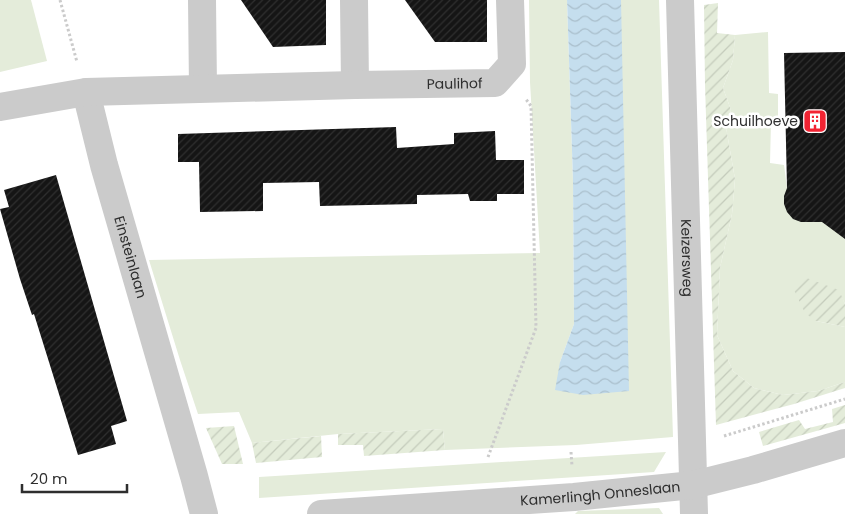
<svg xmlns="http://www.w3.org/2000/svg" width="845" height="514" font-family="Poppins,sans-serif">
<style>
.grass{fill:#e4ecda}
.garden{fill:url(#garden-furrows)}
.water{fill:url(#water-waves)}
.building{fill:url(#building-hatch)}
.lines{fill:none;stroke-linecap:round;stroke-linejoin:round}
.path{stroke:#cbcbcb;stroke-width:3;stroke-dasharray:2.5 2.5;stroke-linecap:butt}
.minor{stroke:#cbcbcb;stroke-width:28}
.tertiary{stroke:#cbcbcb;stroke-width:28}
.labels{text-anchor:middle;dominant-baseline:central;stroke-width:5;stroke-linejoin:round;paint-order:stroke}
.street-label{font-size:14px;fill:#2e2e2e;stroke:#fff}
.poi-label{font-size:14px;fill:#2e2e2e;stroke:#fff;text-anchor:end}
</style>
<defs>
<pattern id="garden-furrows" width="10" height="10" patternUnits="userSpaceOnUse" patternTransform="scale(1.25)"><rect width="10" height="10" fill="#e4ecda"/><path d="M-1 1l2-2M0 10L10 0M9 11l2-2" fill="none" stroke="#c4cbbb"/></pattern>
<pattern id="water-waves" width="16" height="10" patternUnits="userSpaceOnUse" patternTransform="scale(1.25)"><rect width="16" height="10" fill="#c5deee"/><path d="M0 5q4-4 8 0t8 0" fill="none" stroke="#aabfcc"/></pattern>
<pattern id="building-hatch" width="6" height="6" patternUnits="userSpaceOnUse" patternTransform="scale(1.25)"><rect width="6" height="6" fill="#151515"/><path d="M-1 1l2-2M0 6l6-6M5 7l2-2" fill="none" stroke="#2f2f2f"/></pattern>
</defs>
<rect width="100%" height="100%" fill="#fff"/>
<g class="grass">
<polygon points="0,0 31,0 47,61 0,72"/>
<polygon points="529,0 567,0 573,181 574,324 560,362 583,395 618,0 659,0 673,437 576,445 445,450 443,429 338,434 252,443 239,412 198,414 180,360 149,260 540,253 530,82"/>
<polygon points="768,32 769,93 778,94 778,121 771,121 770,163 784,165 787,188 845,235 845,304 838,290 816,321 845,327 845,382 818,391 783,395 754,388 733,371 717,335 720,268 732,214 735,179 726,127 731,110 723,88 733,60 735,35"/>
<polygon points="666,452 654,472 259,498 259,477"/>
<polygon points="659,508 663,514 575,514 578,511"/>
</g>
<g class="garden">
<polygon points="718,3 717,33 735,35 733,60 723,88 731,110 726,127 735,179 732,214 720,268 717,335 733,371 754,388 783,395 818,391 845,382 845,388 794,404 716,425 705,85 704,5"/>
<polygon points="804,277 839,290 845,304 845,327 816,321 805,313 794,290"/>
<polygon points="845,405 845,423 763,446 759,432 799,420 805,429 833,422 832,409"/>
<polygon points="234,426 243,464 222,464 206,428"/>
<polygon points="443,429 445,450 364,456 363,445 338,445 338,434"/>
<polygon points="321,436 322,457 256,463 252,443"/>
</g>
<polygon class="water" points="567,0 621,0 629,391 583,395 555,390 560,362 574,324 573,181"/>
<g class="building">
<polygon points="241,0 326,0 326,45 273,47"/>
<polygon points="405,0 487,0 487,42 435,42"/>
<polygon points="845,52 845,239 822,222 801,222 793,219 787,212 784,204 784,196 787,188 784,53"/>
<polygon points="396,127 397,148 454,144 454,133 495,131 496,160 524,160 524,194 497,194 497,201 470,201 468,194 417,195 417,204 320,206 319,182 263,183 263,211 200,212 199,162 178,162 178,134"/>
<polygon points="56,175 127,421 111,426 116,444 78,455 34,314 32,315 20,279 0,209 9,207 4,190"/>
</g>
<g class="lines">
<g class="path">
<polyline points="60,0 77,62"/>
<polyline points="724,436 845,399"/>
<polyline points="571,452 572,466"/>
<polyline points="488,457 536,328 531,106 525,98"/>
</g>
<g class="minor">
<polyline points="202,0 203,88"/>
<polyline points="354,0 355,85"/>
<path id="s1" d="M680 0 694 514"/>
<path id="s2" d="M86 92 104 165 194 476 204 514"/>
<path id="s3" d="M0 107 86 92 355 85 495 83 512 64 510 0"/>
</g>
<path class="tertiary" id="s4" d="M321 514 574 497 693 485 753 470 845 443"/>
</g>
<defs>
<g id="building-square" transform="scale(1.25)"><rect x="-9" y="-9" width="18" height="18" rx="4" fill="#f22332" stroke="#fff"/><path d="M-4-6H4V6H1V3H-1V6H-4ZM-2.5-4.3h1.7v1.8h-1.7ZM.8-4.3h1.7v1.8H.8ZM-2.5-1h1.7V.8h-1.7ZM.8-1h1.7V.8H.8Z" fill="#fff"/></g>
</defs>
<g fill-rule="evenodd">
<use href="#building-square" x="815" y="121"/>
</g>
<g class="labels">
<g class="street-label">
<text stroke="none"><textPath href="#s3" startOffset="456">Paulihof</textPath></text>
<text stroke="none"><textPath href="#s2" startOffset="171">Einsteinlaan</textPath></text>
<text stroke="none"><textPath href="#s1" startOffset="258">Keizersweg</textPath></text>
<text stroke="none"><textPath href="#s4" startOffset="280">Kamerlingh Onneslaan</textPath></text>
</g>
<g class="poi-label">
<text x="798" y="121">Schuilhoeve</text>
</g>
</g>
<path d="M22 484v8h105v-8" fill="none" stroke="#2e2e2e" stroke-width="2.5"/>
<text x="30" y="484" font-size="15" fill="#2e2e2e" stroke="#ffffff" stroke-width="4" paint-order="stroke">20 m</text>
</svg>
